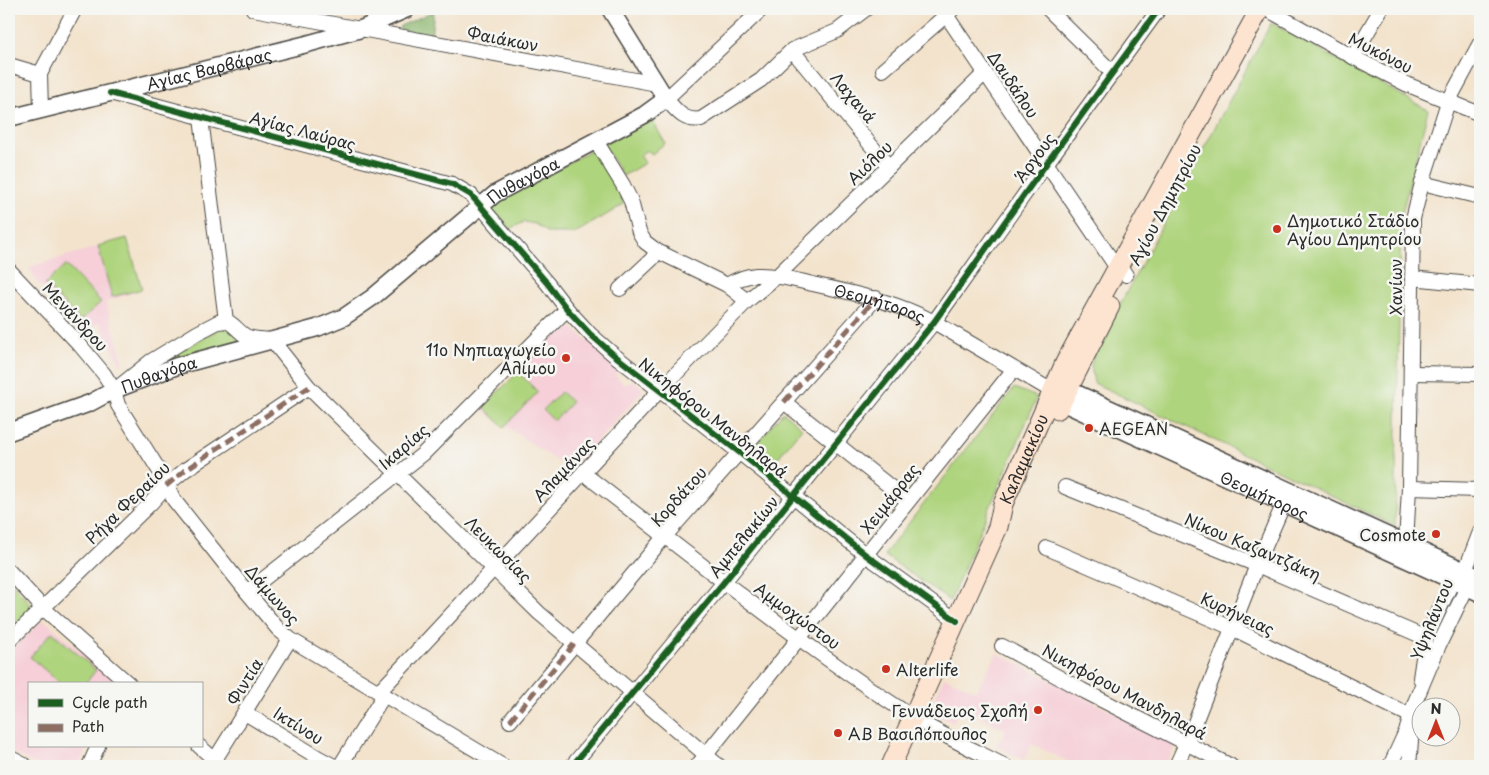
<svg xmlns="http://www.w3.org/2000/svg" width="1489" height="775" font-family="'Playpen Sans',sans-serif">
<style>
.built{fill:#f6cfd8}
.green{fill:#afd47e;stroke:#6d8054}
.forest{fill:#8bb66d;stroke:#5b704c}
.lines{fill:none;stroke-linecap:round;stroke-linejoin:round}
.minor-casing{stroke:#494743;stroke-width:16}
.tertiary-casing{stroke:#494743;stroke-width:19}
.secondary-casing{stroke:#494743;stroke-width:21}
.minor{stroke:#fff;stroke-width:14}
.tertiary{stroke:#fff;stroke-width:16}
.secondary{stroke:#fde4d0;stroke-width:19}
.quiet{stroke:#8d6e63;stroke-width:5;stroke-dasharray:10 5;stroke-linecap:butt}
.cycleway-casing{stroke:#f6f6f2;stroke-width:9}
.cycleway{stroke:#1b5e20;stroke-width:6}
.poi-dot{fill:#c8321e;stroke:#f6f6f2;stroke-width:2}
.labels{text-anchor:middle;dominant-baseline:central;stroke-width:5;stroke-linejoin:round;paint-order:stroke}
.street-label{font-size:16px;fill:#2b2b2b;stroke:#f6f6f2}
.poi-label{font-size:16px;fill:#2b2b2b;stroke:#f6f6f2;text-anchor:start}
</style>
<rect width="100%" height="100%" fill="#f6f6f2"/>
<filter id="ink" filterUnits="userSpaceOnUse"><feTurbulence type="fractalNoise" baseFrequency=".02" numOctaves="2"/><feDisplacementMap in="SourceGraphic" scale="10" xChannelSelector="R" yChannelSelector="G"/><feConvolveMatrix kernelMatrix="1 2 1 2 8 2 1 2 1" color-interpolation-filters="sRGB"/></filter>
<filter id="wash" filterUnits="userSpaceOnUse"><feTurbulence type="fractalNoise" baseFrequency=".0096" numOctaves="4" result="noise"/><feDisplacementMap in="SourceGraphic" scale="20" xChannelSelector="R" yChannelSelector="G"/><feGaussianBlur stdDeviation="1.12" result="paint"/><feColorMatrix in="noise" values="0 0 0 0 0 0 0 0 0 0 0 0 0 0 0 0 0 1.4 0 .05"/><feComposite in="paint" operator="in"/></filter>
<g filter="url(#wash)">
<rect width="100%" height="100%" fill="#f3e3cc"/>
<g class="built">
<polygon points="127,238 142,289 106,302 123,363 121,365 99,322 86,331 36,281 29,267"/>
<polygon points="565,325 573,328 620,369 615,375 624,384 634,380 642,388 643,391 576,465 573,467 568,467 570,470 481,409 518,372 519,373 536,354 540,354 541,348"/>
<polygon points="42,621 45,621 118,683 29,684 29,746 88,746 78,766 38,766 9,751 9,653"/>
<polygon points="997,653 1176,744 1165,766 1077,766 1032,744 1024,760 995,746 999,740 1001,740 1006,730 984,718 961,707 953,723 929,711 944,677 976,691"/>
</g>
<g class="green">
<polygon points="1271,23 1428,110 1401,217 1395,526 1094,383 1091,366 1097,345 1125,295"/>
<polygon points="651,118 665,143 652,154 647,150 640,155 645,163 623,176 603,144"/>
<polygon points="593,149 624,198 622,205 613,211 575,233 548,233 535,224 524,222 507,230 491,209 504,199"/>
<polygon points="127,238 142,289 112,297 98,246"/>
<polygon points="66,265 101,302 80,321 45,284"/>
<polygon points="224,326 244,338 242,342 175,358 173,355"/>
<polygon points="518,372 538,392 504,427 483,407"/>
<polygon points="1014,388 1037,397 950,601 884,555"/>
<polygon points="561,392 572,402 554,421 543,410"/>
<polygon points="783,412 802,428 773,464 753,448"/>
<polygon points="9,580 30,603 31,608 9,632"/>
<polygon points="52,632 96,670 85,684 61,684 30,657"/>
</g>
<polygon class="forest" points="434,11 431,37 399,29 400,26"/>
</g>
<g filter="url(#ink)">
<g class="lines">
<g class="minor-casing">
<g id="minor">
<polyline points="253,9 657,84"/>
<path d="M762 9 666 99C677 111 684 122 701 119L761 80 792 50 837 31 866 9"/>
<polyline points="942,9 1113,262 1119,265 1126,275"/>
<polyline points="1048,9 1113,73"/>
<polyline points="1270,11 1353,57 1406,84 1480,114"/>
<polyline points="792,50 889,167"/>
<polyline points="1353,57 1381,9"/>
<polyline points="9,65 40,74"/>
<polyline points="883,70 952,10"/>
<polyline points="110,93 452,184 471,195 547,283 567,309 590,334 614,355 740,453 866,555 957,621"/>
<polyline points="41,110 40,74 75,9"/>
<polyline points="201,118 226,321"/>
<polyline points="596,141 623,185 631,201 639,232 645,242 657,251 727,285 747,301"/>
<polyline points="1422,183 1480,197"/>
<polyline points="9,270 79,344 104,374 114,390 118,405 162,475 174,500 247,592 278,629 290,639 503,766"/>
<polyline points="1412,278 1480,285"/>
<path id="s1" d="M727 285C737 279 745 276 756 275 775 274 795 280 813 284 856 294 894 301 934 322L1052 391 1062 390"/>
<polyline points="620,289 652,259 657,251"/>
<path d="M226 321C233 323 236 329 243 334 250 340 262 339 272 340L309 387 539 613 719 766"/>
<polyline points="1411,373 1480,374"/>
<polyline points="121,385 151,361 197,333 218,322 226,321"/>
<polyline points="784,402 908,501"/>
<path d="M583 473C691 556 797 642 911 716 941 735 974 750 1005 766"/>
<polyline points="1065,487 1257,565 1426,638"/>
<polyline points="1409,488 1480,490"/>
<polyline points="1406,544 1409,488 1413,219 1422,183 1448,102 1480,43"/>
<polyline points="1047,548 1232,628 1411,716"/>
<polyline points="9,571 43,608 129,684"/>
<polyline points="247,592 423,454 567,309"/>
<polyline points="9,641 151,503 166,486 185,470 309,387"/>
<polyline points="1002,646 1082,690 1231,766"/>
<polyline points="1420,678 1426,638 1453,580 1461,575"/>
<polyline points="379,692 660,390 747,301 777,276 985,73"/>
<polyline points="245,713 319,758 334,766"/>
<polyline points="510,721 665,536 876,298"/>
<polyline points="1407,729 1411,741 1409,766"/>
<polyline points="199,746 215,760"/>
<polyline points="9,757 26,766"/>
<polyline points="89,766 98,746"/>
<polyline points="211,766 290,639"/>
<polyline points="340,766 384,695"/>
<polyline points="572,766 724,582 934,322 1046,164 1159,9"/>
<polyline points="697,766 1014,369"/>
<polyline points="1176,766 1190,735 1257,565 1284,503"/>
<polyline points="1390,766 1407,729 1415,702 1439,645 1467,587 1465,571 1480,532"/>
</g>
</g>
<g class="tertiary-casing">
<g id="tertiary">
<path id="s2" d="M9 118 307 44 361 29 407 9"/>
<polyline points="1067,389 1480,578"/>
<path id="s3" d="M1054 393 1061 402 1480 593"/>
<path id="s4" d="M9 432 90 403 114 390 177 366 317 328 344 317 373 297 495 194 644 115 666 99 610 9"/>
</g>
</g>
<g class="secondary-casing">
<g id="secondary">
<polyline points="1058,409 1110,306"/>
<path id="s5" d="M891 766 998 527 1003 504 1065 363 1260 9"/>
</g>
</g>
<use href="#minor" class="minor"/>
<use href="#tertiary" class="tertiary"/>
<use href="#secondary" class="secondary"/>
<g class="quiet">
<polyline points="784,402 876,298"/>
<polyline points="166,486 185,470 309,387"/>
<polyline points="510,721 574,644"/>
</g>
<g class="cycleway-casing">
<g id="cycleway">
<polyline points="110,93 452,184 471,195 547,283 567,309 590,334 614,355 740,453 866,555 957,621"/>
<polyline points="572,766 724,582 934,322 1046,164 1159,9"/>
</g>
</g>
<use href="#cycleway" class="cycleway"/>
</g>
</g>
<g class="poi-dot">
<circle cx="1277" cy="229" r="5"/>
<circle cx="566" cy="358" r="5"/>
<circle cx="1089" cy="428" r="5"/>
<circle cx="1436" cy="534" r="5"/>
<circle cx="886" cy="669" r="5"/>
<circle cx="1038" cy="710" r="5"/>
<circle cx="838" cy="733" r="5"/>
</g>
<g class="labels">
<g class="street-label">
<text transform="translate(503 38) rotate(11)">Φαιάκων</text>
<text transform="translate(1381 52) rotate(27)">Μυκόνου</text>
<text stroke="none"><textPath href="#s2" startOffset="206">Αγίας Βαρβάρας</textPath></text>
<text transform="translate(1014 84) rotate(56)">Δαιδάλου</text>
<text transform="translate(854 97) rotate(50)">Λαχανά</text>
<text transform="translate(303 130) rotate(15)">Αγίας Λαύρας</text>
<text transform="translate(1034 157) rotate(-54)">Άργους</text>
<text transform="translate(869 162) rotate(-44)">Αιόλου</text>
<text stroke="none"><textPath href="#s4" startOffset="581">Πυθαγόρα</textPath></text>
<text transform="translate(1164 204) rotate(-62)">Αγίου Δημητρίου</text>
<text transform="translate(1395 287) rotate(-90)">Χανίων</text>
<text stroke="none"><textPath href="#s1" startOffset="158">Θεομήτορος</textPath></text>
<text transform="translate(76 316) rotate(47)">Μενάνδρου</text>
<text stroke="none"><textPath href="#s4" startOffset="161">Πυθαγόρα</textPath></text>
<text transform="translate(714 417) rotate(38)">Νικηφόρου Μανδηλαρά</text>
<text transform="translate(403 446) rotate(-41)">Ικαρίας</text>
<text stroke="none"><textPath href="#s5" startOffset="335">Καλαμακίου</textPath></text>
<text transform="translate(563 469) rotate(-47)">Αλαμάνας</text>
<text stroke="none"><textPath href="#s3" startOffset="235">Θεομήτορος</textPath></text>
<text transform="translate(678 496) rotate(-48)">Κορδάτου</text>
<text transform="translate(889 498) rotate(-52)">Χειμάρρας</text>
<text transform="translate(127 502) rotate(-44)">Ρήγα Φεραίου</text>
<text transform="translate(743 536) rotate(-51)">Αμπελακίων</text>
<text transform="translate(1253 546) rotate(23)">Νίκου Καζαντζάκη</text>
<text transform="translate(499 549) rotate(45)">Λευκωσίας</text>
<text transform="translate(273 594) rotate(49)">Δάμωνος</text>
<text transform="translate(1238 613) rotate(25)">Κυρήνειας</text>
<text transform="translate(798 615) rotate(36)">Αμμοχώστου</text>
<text transform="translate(1431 619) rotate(-68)">Υψηλάντου</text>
<text transform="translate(244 681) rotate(-58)">Φιντία</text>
<text transform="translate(1125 691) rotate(28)">Νικηφόρου Μανδηλαρά</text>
<text transform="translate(299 725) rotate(32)">Ικτίνου</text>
</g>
<g class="poi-label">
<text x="1287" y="220">Δημοτικό Στάδιο<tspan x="1287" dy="18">Αγίου Δημητρίου</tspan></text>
<text x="556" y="349" text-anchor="end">11ο Νηπιαγωγείο<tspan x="556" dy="18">Αλίμου</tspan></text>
<text x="1099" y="428">AEGEAN</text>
<text x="1426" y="534" text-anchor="end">Cosmote</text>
<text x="896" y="669">Alterlife</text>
<text x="1028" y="710" text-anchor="end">Γεννάδειος Σχολή</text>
<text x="848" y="733">ΑΒ Βασιλόπουλος</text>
</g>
</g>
<rect width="1489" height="775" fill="none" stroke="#f6f6f2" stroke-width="30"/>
<rect x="28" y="682" width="175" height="65" fill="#f6f6f2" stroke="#a5a5a2"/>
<rect x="38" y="699" width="25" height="8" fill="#1b5e20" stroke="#a5a5a2"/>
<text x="72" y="708" font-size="15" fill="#2b2b2b">Cycle path</text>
<rect x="38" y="724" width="25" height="8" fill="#8d6e63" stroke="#a5a5a2"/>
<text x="72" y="732" font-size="15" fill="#2b2b2b">Path</text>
<g transform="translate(1436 722)"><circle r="24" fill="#f6f6f2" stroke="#a5a5a2"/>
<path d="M0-4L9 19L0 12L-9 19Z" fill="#c8321e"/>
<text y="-8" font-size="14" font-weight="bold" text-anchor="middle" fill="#2b2b2b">N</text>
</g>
</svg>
